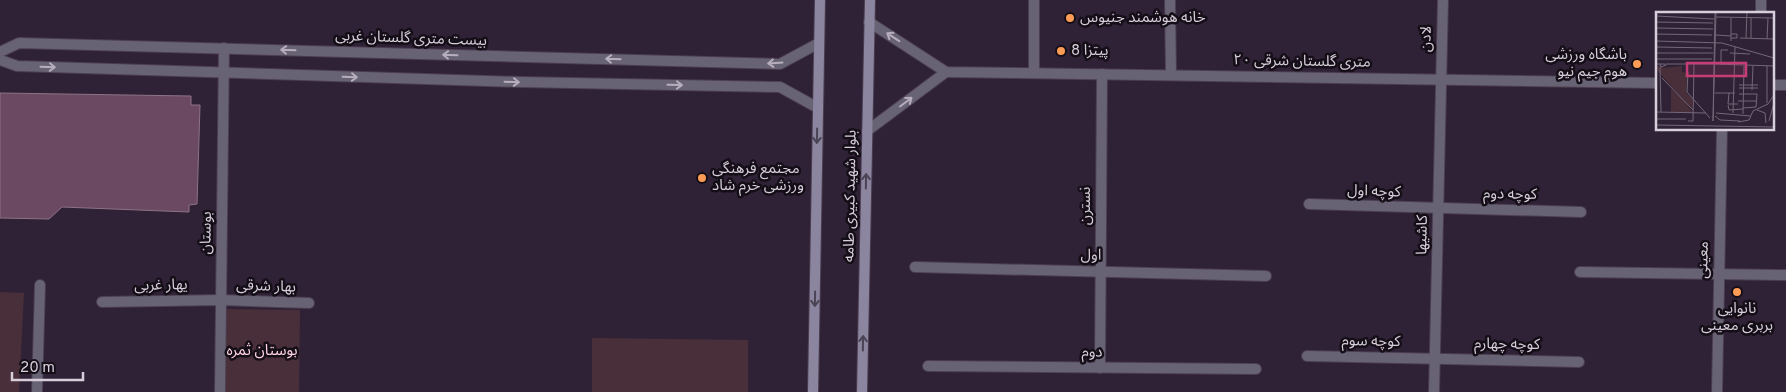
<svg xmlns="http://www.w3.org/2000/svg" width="1786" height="392" font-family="Overpass,'Noto Sans Arabic',sans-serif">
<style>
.green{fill:#492f39}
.building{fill:#6b4962;stroke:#8d7386}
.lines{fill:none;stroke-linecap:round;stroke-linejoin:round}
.minor-casing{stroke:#4b3e50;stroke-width:12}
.tertiary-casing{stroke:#4b3e50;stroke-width:12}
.secondary-casing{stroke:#4b3e50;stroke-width:12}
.minor{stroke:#686374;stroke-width:10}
.tertiary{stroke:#686374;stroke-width:10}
.secondary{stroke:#8c85a0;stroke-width:10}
.oneway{stroke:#b6aebc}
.oneway2{stroke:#4a4455}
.poi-dot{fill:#fd9c56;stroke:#140e17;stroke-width:2}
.labels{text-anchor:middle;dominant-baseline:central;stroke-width:5;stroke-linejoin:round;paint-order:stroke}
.poi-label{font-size:15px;fill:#d7cedb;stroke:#140e17;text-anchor:start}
.street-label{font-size:15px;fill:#d7cedb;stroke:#140e17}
.park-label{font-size:15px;fill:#ffd2e1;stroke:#140e17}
.inset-road{fill:none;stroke:#736778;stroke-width:1}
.view{fill:#c63c75;fill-opacity:0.15;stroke:#c63c75;stroke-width:2.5}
.inset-edge{fill:none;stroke:#d7cedb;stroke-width:2.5}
</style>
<rect width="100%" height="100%" fill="#302236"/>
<g class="green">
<polygon points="0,292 24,293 19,392 0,392"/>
<polygon points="226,309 300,310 299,392 225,392"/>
<polygon points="592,338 748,340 748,392 592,392"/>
</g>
<polygon class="building" points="0,93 191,96 191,105 200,105 197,204 189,205 189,212 62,207 49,219 0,218"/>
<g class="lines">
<g class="minor-casing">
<g id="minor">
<polyline points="1170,0 1171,75"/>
<polyline points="1761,14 1761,0"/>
<polyline points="1034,73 1034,0"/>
<polyline points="1309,204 1581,212"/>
<polyline points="915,267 1266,276"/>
<polyline points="1580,272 1786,275"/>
<polyline points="102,302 221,300 309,303"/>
<polyline points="1307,356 1579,362"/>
<polyline points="928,366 1256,369"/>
<polyline points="1100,368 1102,74"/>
<polyline points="37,392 40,285"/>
<polyline points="220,392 224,48"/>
<polyline points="1434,392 1443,0"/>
<polyline points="1717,392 1722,129"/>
</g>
</g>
<g class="tertiary-casing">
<g id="tertiary">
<polyline points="869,22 946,72 1657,83"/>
<polyline points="0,52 19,43 780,64 819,43"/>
<polyline points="0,60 17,66 521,82 780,87 818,108"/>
<polyline points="1772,85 1786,85"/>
<polyline points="867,131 946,72"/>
</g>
</g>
<g class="secondary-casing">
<g id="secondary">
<polyline points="813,392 820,0"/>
<polyline points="862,392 870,0"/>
</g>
</g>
<use href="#minor" class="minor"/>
<use href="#tertiary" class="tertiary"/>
<use href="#secondary" class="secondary"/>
</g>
<defs><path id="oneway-shaft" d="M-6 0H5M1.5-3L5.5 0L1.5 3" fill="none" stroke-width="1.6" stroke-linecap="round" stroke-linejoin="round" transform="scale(1.25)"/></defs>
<g class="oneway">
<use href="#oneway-shaft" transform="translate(893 37) rotate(-147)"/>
<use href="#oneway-shaft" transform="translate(288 50) rotate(-178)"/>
<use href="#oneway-shaft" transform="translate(450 55) rotate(-178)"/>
<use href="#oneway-shaft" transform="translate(613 59) rotate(-178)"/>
<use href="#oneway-shaft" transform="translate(775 63) rotate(176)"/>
<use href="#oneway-shaft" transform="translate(48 67) rotate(2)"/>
<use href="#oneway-shaft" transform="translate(350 77) rotate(2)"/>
<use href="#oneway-shaft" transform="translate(512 82) rotate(2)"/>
<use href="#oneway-shaft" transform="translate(675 85) rotate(1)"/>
<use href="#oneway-shaft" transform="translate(906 102) rotate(-37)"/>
</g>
<g class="oneway2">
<use href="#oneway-shaft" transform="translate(817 136) rotate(91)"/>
<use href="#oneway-shaft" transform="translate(866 181) rotate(-89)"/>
<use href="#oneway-shaft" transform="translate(815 299) rotate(91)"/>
<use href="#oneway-shaft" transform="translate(863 343) rotate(-89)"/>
</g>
<g class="poi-dot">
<circle cx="1070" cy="18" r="5"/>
<circle cx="1061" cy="51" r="5"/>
<circle cx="1637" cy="64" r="5"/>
<circle cx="702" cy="178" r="5"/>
<circle cx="1737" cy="292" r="5"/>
</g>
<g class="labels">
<g class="poi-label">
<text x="1080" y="18">خانه هوشمند جنیوس</text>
<text x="1071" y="51">پیتزا 8</text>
<text x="1627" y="55" text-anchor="end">باشگاه ورزشی<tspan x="1627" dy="17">هوم جیم نیو</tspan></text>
<text x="712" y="169">مجتمع فرهنگی<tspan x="712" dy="17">ورزشی خرم شاد</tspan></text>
<text x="1737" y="309" text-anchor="middle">نانوایی<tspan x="1737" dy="17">بربری معینی</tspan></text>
</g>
<g class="street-label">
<text transform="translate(411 39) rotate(2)">بیست متری گلستان غربی</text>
<text transform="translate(1427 39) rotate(-89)">لادن</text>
<text transform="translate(1302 62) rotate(1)">۲۰ متری گلستان شرقی</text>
<text transform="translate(1374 192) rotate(2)">کوچه اول</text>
<text transform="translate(1510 195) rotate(1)">کوچه دوم</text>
<text transform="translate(851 196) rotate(-89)">بلوار شهید کبیری طامه</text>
<text transform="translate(1086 206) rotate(-90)">نسترن</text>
<text transform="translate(207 233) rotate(-89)">بوستان</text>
<text transform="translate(1423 235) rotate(-89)">کاشیها</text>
<text transform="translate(1091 256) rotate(1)">اول</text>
<text transform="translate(1704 260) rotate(-89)">معینی</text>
<text transform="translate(161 286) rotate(-1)">یهار غربی</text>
<text transform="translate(266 287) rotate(2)">بهار شرقی</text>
<text transform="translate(1371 342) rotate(1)">کوچه سوم</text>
<text transform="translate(1507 345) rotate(1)">کوچه چهارم</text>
<text transform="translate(1092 353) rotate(1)">دوم</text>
</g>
<g class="park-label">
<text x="262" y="351">بوستان ثمره</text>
</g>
</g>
<g transform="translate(1656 12)">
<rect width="118" height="118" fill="#302236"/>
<path d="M0 53 7 56 26 54V60L31 61 30 81 37 87 36 97 6 64V58V64L0 57ZM15 77 25 85 37 101 15 100Z" fill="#492f39"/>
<path class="inset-road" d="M59 0 57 109 60 0M0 4 58 7M60 5 118 6M0 10 57 11M0 16 57 17M0 22 56 23M60 23 75 24M75 26H81V22H75M84 26 118 27M90 26 91 0M95 26V6M111 27 112 6M0 29 66 31 118 46M75 29V6M0 35 56 36M0 41H57M74 41 94 42M0 47H56M0 52H9L10 53 5 55 4 52M10 52H58M59 52 118 54M65 53V38H72M4 55 5 100M32 60 31 80 54 106M6 66 37 98M83 73H102M83 76H102M96 78 97 54M59 81H79M73 81 72 92H82M83 82H101L100 95 87 96M82 89H101M111 91V54M72 93 73 98 87 97M101 98 109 101 110 111M0 100 50 101M60 101 94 104M77 101 79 35M87 102 88 54M59 104 64 108 84 109M0 107H30M32 109H37L38 52M113 109 118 91M82 110 93 108 97 99 112 92 118 83M0 113 118 115"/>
<path class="view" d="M31 51H90V64H31Z"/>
<rect width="118" height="118" class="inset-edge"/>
</g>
<path d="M12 372v8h71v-8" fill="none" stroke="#d7cedb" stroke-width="2.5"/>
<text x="20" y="372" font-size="15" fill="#d7cedb" stroke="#140e17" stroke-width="4" paint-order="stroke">20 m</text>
</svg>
